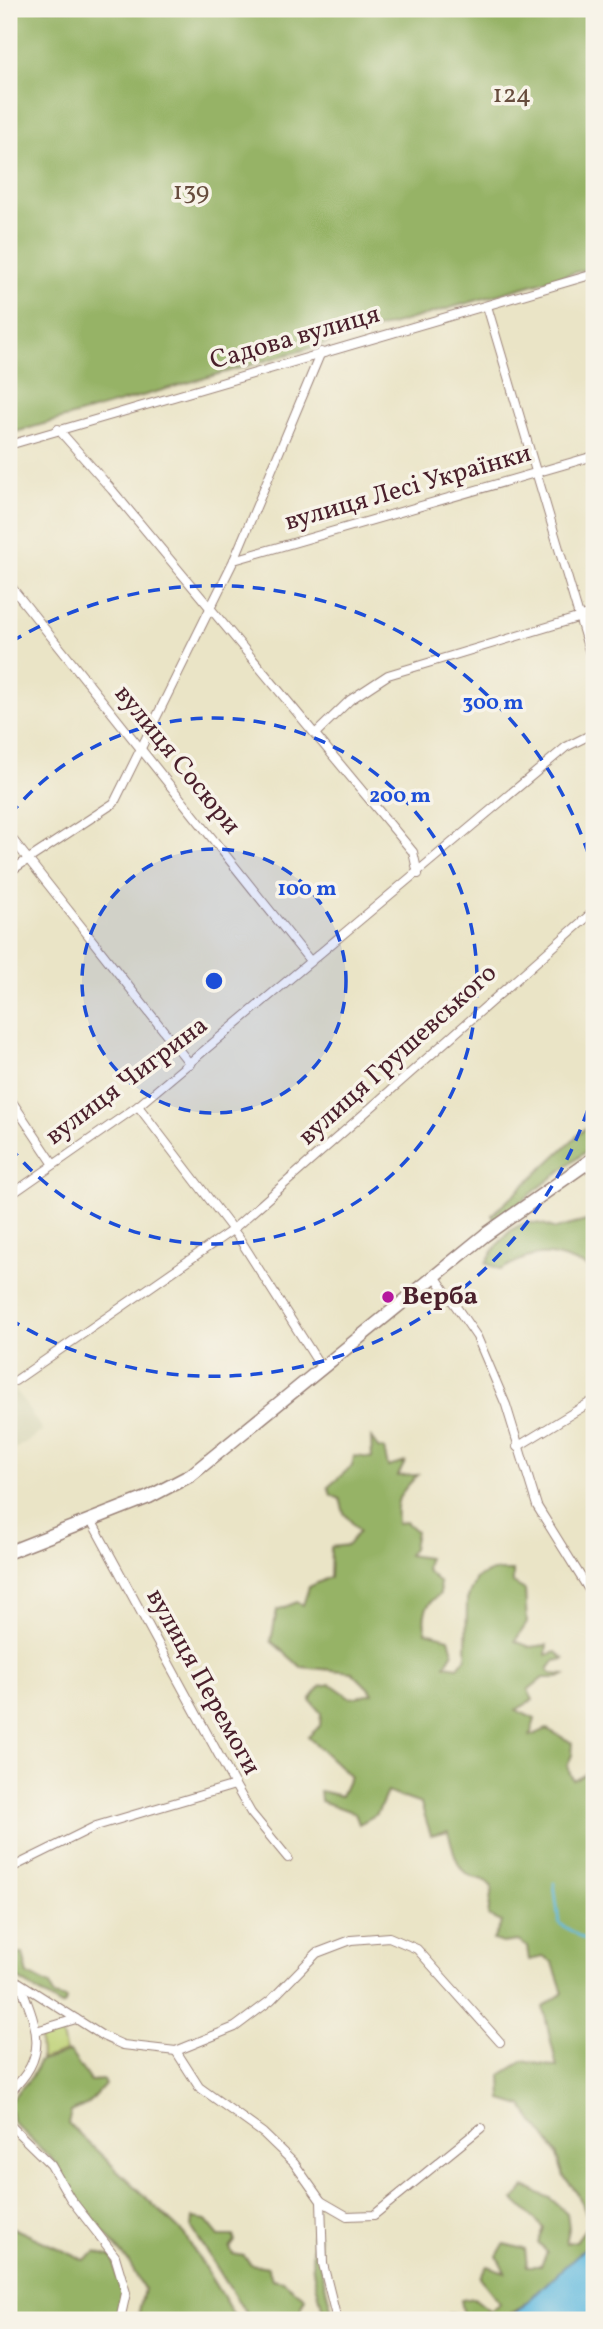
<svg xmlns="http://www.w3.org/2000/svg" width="603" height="2329" font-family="Vollkorn,serif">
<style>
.built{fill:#d7d6b6}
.green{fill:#bed174;stroke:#847850;stroke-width:2}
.forest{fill:#96b366;stroke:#706948;stroke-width:2}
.water{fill:#63bbe0;stroke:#566d86;stroke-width:2}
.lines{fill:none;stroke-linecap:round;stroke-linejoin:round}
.stream{stroke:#63bbe0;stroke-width:2.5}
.minor-casing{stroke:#9a8278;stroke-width:10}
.primary-casing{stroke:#9a8278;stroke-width:15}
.minor{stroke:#fff;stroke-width:8}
.primary{stroke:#fff;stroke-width:12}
.ring{fill:none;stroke:#1d4ed8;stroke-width:3.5;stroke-dasharray:12 9}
.poi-dot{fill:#b5179e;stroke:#f7f3e8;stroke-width:2.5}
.labels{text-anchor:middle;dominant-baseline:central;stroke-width:7;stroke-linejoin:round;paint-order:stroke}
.park-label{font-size:26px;fill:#674c3d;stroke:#f7f3e8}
.street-label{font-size:26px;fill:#4a1f2b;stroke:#f7f3e8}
.poi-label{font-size:26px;font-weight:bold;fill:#4a1f2b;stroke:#f7f3e8;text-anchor:start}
.centre{fill:#1d4ed8;stroke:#f7f3e8;stroke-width:3.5}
.ring-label{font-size:21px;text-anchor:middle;font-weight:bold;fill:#1d4ed8;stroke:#f7f3e8;stroke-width:7;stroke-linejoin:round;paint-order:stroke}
</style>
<rect width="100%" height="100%" fill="#f7f3e8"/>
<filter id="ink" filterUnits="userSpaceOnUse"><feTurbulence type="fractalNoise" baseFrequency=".0143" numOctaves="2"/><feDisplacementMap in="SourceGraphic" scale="14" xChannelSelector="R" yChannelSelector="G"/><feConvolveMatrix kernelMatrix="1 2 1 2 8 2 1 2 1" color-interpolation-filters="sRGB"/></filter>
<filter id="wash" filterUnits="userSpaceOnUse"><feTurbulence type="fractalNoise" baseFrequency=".00686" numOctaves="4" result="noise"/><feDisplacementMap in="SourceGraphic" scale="28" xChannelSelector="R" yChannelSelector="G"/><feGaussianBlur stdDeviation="1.57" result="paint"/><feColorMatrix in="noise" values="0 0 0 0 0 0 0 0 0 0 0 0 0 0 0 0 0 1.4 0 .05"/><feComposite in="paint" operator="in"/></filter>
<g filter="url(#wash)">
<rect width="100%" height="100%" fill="#eae4c6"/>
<polygon class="built" points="9,1380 43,1431 9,1453"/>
<polygon class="green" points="61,2032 66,2052 41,2060 40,2037"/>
<g class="forest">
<polygon points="9,9 594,9 594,267 9,434"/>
<polygon points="594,1120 594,1145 495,1222 492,1215"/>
<path d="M594 1219V1265L590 1268C550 1252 540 1248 501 1270L486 1263C503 1234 521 1211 555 1229Z"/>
<path d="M371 1438 378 1448 384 1449 388 1467 405 1462 398 1476 418 1475C400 1493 395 1497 397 1523L406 1522 416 1531 413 1548 408 1555 428 1558 426 1570 439 1582 440 1594C425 1604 422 1616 426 1632L449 1638 453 1652 445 1665 458 1667 466 1657 467 1600 476 1578 492 1571H513V1583L525 1590 527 1623 515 1641 530 1647 547 1645 546 1655 556 1652 564 1659 555 1661 548 1669 552 1674 565 1675 559 1678H543L528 1690 533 1700 516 1710 535 1719 530 1736 547 1729 573 1743 572 1755 567 1766 573 1780 594 1769V2240L520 2308 500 2320H452L449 2314 464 2316 461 2300 474 2298 490 2311 500 2303 480 2278 487 2266 505 2272 497 2256 504 2244 525 2249 527 2266H541L547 2252 538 2243 544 2228 514 2200 525 2187 550 2198 567 2213 569 2229 566 2243 576 2241 590 2222 577 2192 564 2177 556 2152 522 2106 502 2100 501 2075 523 2061 557 2067 543 2007 563 1993 553 1963 543 1957 529 1960 527 1947 518 1941 502 1943 493 1940 502 1922 488 1916 492 1887C482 1875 478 1881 467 1874 456 1867 452 1844 448 1831L431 1835 421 1804 387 1792 377 1814 359 1824 355 1813 321 1801 320 1791 341 1796 350 1776 308 1737 320 1726 321 1713 310 1700 321 1686 331 1684 351 1698 373 1693 352 1672 301 1667 271 1641 277 1610 297 1602 303 1605 309 1587 330 1577 331 1547 348 1545 359 1531 344 1513 340 1499 331 1495 328 1487 352 1466 354 1456 372 1458Z"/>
<polygon points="9,1952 23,1954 28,1975 50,1985 54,1996 66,1999 65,2004 61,2006 9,1973"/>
<path d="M70 2052 90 2081 103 2080 105 2085 88 2104 71 2112 68 2123 184 2234 237 2320H137L144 2289 128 2261 74 2197 56 2163 13 2122 9 2103C18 2088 35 2080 38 2062Z"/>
<polygon points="193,2218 206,2220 219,2236 233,2236 235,2241 230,2248 233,2254 244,2256 250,2264 268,2267 272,2279 283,2281 305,2298 301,2306 302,2317 307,2320 250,2320 192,2228"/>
<polygon points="9,2226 84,2260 96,2252 112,2257 122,2293 117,2320 9,2320"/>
<path d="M312 2235H318L320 2265 334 2320H324C323 2303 315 2286 313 2269 311 2257 314 2247 312 2235Z"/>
</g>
<polygon class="water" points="594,2239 594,2320 508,2320"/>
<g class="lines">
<polyline class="stream" points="554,1883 559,1923 592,1945 594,1952"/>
</g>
</g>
<g filter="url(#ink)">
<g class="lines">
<g class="minor-casing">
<g id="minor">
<polyline points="487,306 594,667"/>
<polyline points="58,429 112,490 413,852 418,874"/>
<polyline points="9,445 594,274"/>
<polyline points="234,560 594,456"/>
<polyline points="9,584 311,962"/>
<polyline points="315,734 350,700 388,675 594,613"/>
<polyline points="9,835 190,1064"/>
<polyline points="9,872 114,803 234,560 321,352"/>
<polyline points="9,1097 53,1163"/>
<polyline points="138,1106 239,1238 321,1367"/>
<polyline points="9,1196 138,1106 566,747 594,733"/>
<polyline points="435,1276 477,1337 506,1405 537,1506 594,1598"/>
<polyline points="15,1381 231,1231 594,911"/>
<polyline points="517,1447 594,1400"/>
<polyline points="91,1520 235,1785 251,1813 288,1858"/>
<polyline points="9,1869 96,1826 235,1785"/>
<polyline points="9,1976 103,2036 123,2045 176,2051 235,2027 271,2000 317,1953 351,1940 389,1937 417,1949 500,2042"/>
<polyline points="36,2031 76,2019"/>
<polyline points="176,2051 199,2087 263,2133 294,2163 321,2201 347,2216 374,2215 481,2128"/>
<path d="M9 2093C48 2056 39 2032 21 1986"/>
<polyline points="9,2124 51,2165 70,2198 115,2256 126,2293 120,2320"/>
<polyline points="321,2201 323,2264 337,2320"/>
</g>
</g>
<g class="primary-casing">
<polyline id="primary" points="9,1552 149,1497 191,1475 485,1235 594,1158"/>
</g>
<use href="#minor" class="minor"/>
<use href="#primary" class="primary"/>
</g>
</g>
<circle cx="214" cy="981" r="132" fill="#1d4ed8" fill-opacity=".12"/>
<g class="ring">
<circle cx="214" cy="981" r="132"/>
<path d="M10 815A263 263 0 1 1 10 1147"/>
<path d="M594 1090A395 395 0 0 1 11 1320M11 642A395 395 0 0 1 594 872"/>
</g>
<circle class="poi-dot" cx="388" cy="1297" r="7"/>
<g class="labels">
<g class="park-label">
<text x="512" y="95">124</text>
<text x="191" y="192">139</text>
</g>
<g class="street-label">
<text transform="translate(295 338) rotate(-16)">Садова вулиця</text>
<text transform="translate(408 488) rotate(-16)">вулиця Лесі Українки</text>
<text transform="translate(177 760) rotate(51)">вулиця Сосюри</text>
<text transform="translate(398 1055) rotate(-42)">вулиця Грушевського</text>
<text transform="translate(127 1081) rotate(-37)">вулиця Чигрина</text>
<text transform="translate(203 1682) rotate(61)">вулиця Перемоги</text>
</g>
<g class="poi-label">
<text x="402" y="1297">Верба</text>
</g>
</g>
<circle cx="214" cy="981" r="10" class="centre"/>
<g class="ring-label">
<text x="493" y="709">300 m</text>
<text x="400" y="802">200 m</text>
<text x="307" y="895">100 m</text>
</g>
<rect width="603" height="2329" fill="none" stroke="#f7f3e8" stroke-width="35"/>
</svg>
